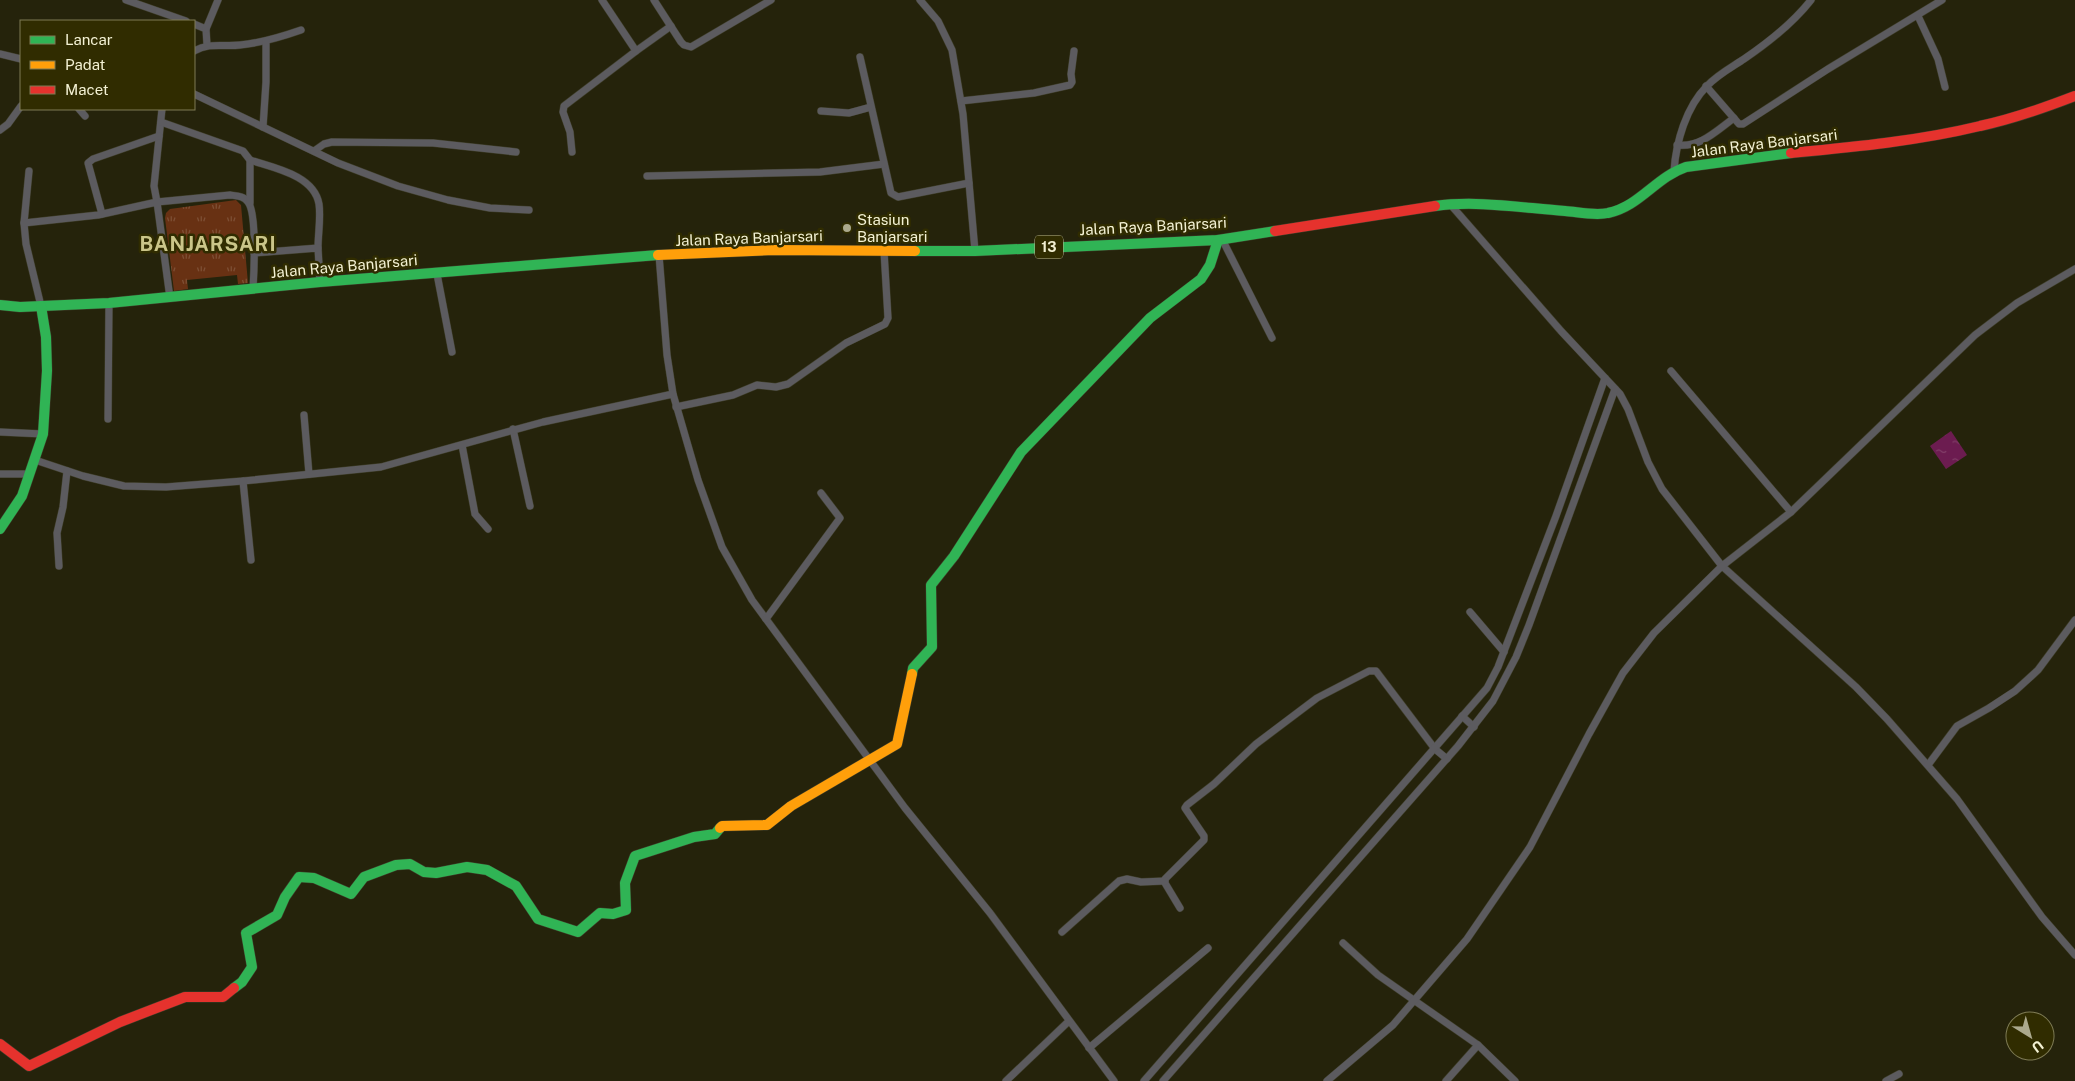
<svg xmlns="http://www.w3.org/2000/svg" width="2075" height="1081" font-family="'Public Sans',sans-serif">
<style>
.park{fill:url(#park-tufts)}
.water{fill:url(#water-ripples)}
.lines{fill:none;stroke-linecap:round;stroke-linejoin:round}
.street-casing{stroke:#3f3e2a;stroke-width:8}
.fast-casing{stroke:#3f3e2a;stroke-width:11}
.slow-casing{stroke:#3f3e2a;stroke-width:11}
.jam-casing{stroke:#3f3e2a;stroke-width:11}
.street{stroke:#5c5b5f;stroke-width:7}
.fast{stroke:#30b455;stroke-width:10}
.slow{stroke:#ff9f0a;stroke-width:10}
.jam{stroke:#e5322d;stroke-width:10}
.poi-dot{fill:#aba98d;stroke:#302c00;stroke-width:2}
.labels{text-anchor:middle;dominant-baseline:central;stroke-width:5;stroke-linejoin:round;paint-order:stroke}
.shield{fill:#302c00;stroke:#b8b694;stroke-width:1}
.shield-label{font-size:14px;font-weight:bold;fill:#f3f1d3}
.street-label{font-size:15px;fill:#f3f1d3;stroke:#302c00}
.poi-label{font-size:15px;fill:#f3f1d3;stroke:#302c00;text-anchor:start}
.district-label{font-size:20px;font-weight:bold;letter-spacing:1px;fill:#cac589;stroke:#302c00}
</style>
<defs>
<pattern id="park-tufts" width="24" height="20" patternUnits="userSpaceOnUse" patternTransform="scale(1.25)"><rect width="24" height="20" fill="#683113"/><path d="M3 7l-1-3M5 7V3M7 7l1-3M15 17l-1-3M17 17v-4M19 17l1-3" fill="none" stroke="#7e4f34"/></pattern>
<pattern id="water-ripples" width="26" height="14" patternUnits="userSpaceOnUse" patternTransform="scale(1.25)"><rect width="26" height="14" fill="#6c1c50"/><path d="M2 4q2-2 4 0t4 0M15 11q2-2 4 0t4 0" fill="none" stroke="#813d68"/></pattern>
</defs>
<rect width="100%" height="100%" fill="#25230b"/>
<polygon class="park" points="236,200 241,205 248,283 238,284 237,275 187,280 188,289 174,291 165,218 166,213 170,209"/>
<polygon class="water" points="1951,431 1967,455 1946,469 1930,446"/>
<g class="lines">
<g class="street-casing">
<g id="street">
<polyline points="126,0 186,21"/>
<polyline points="654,0 681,42 684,45 691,47 771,0"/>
<polyline points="920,0 938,21 952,50 963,114 975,251"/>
<polyline points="1918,16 1938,59 1945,87"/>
<polyline points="194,24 206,29 207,45"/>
<polyline points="206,29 218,0"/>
<path d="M194 51C210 42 223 47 240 45 261 43 281 37 301 30"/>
<polyline points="636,51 671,26"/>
<polyline points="0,54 21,59"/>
<polyline points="860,57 891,193 898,197 969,183"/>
<polyline points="1706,86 1739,124 1743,124 1828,69 1942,0"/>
<polyline points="194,94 338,163 398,186 448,200 490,208 529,210"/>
<polyline points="961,101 1034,93 1070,85 1072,82 1071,74 1074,51"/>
<polyline points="79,109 85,116"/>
<path d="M162 109 154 186 157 202 230 195C237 196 244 196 248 202 257 213 254 273 253 289"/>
<polyline points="821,111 849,113 871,107"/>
<polyline points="161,122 243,151 250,160 250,203"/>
<polyline points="263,127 266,82 266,41"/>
<polyline points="0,130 8,124 21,106"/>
<path d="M1677 145C1700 148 1716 131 1734 118"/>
<polyline points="314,151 324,144 332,142 433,143 516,152"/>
<polyline points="572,152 570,132 563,112 564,106 636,51 602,0"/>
<path d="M250 160C274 168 314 175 319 204 321 218 318 234 318 248"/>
<polyline points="29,171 24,223 26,244 41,306"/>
<path d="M1674 171C1676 142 1686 107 1707 86 1717 75 1732 67 1744 59 1769 42 1793 23 1811 0"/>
<polyline points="647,176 820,172 884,164"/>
<polyline points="1450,204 1561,331 1620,394 1628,409 1648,462 1662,489 1722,566 1856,687 1887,719 1957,799 2042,917 2075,955"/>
<polyline points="102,214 88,163 93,159 159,136"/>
<polyline points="24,223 98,215 157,202 170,298"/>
<polyline points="1222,239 1272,338"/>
<polyline points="254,253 318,248 320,282"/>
<polyline points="659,255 667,355 673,394 698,480 722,547 752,600 905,808 990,913 1114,1081"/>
<polyline points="437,274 452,352"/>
<polyline points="1671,371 1791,512"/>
<polyline points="676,407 733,395 757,385 776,387 788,384 846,343 885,324 888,318 884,251"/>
<polyline points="304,415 309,474"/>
<polyline points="108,419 109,303"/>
<polyline points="513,429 530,506"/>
<polyline points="0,432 43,434"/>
<polyline points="462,445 475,514 488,529"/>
<polyline points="35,460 83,476 124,486 166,487 243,481 381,467 543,422 673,394"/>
<polyline points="0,474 28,474"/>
<polyline points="243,481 251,560"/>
<polyline points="59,566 57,533 63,507 67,471"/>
<polyline points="1470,612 1504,652"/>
<polyline points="766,619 840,518 821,493"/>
<polyline points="1462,716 1474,727"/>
<polyline points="1928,765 1957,726 1989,708 2015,691 2038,670 2075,620"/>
<polyline points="1180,908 1165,883 1165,879 1204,840 1204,836 1185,808 1187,805 1214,784 1256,744 1317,698 1369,671 1376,671 1435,749 1447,759"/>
<polyline points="1062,932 1119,881 1127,879 1141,882 1165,881"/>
<polyline points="1343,943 1378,975 1478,1045 1515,1081"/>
<polyline points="1089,1048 1208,948"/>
<polyline points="1006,1081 1069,1021"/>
<polyline points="1144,1081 1487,688 1498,667 1556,516 1605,378"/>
<polyline points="1163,1081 1458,746 1493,701 1516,657 1529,625 1615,389"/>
<polyline points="1327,1081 1393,1025 1467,939 1530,847 1589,734 1623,673 1654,633 1722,566 1791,512 1975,335 2017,303 2075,269"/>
<polyline points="1446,1081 1478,1045"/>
<polyline points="1886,1081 1899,1074"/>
</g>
</g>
<g class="fast-casing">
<g id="fast">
<path d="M1435 206C1477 200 1523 208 1565 211 1578 212 1595 216 1608 213 1639 207 1656 177 1686 167L1791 153"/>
<polyline points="915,251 975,251 1218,240 1275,231"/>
<polyline points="0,305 20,307 109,303 320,282 658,255"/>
<polyline points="0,529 22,496 43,434 47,371 46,337 41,306"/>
<polyline points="912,674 913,668 932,647 931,585 954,556 1021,452 1150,318 1201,279 1210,265 1218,240"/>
<polyline points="234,988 242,982 252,967 246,933 277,915 285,897 299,877 314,878 351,894 364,877 396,865 410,864 424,872 436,873 467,867 487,870 516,886 538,919 578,932 600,913 613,914 626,910 625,883 635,856 694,837 715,834 720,828"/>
</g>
</g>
<g class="slow-casing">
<g id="slow">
<polyline points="658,255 774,250 915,251"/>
<polyline points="720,828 722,826 767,825 791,806 897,744 912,674"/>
</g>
</g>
<g class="jam-casing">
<g id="jam">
<path d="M1791 153C1854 147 1918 141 1980 126 2013 119 2044 108 2075 96"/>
<polyline points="1275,231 1435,206"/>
<polyline points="0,1044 29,1066 120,1022 185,997 223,997 234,988"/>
</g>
</g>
<use href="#street" class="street"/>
<use href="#fast" class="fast"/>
<use href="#slow" class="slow"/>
<use href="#jam" class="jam"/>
</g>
<circle class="poi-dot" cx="847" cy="228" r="5"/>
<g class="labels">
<rect class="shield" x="1035" y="235.5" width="28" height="23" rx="4"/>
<g class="shield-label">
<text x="1049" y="247">13</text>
</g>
<g class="street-label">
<text transform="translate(1764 143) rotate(-7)">Jalan Raya Banjarsari</text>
<text transform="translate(1153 226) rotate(-3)">Jalan Raya Banjarsari</text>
<text transform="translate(749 238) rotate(-2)">Jalan Raya Banjarsari</text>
<text transform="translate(344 266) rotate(-5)">Jalan Raya Banjarsari</text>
</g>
<g class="poi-label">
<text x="857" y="219">Stasiun<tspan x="857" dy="17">Banjarsari</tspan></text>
</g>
<g class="district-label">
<text x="208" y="244">BANJARSARI</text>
</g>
</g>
<rect x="20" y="20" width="175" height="90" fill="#302c00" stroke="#7e7b54"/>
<rect x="30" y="36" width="25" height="8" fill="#30b455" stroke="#7e7b54"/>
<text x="65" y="45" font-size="15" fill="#f3f1d3">Lancar</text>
<rect x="30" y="61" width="25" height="8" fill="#ff9f0a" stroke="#7e7b54"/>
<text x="65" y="70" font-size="15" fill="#f3f1d3">Padat</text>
<rect x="30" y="86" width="25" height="8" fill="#e5322d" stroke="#7e7b54"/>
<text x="65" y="95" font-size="15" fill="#f3f1d3">Macet</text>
<g transform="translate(2030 1036) rotate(143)"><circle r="24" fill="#302c00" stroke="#7e7b54"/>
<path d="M0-4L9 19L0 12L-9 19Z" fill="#aba98d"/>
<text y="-8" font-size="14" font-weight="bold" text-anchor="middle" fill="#f3f1d3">U</text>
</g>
</svg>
